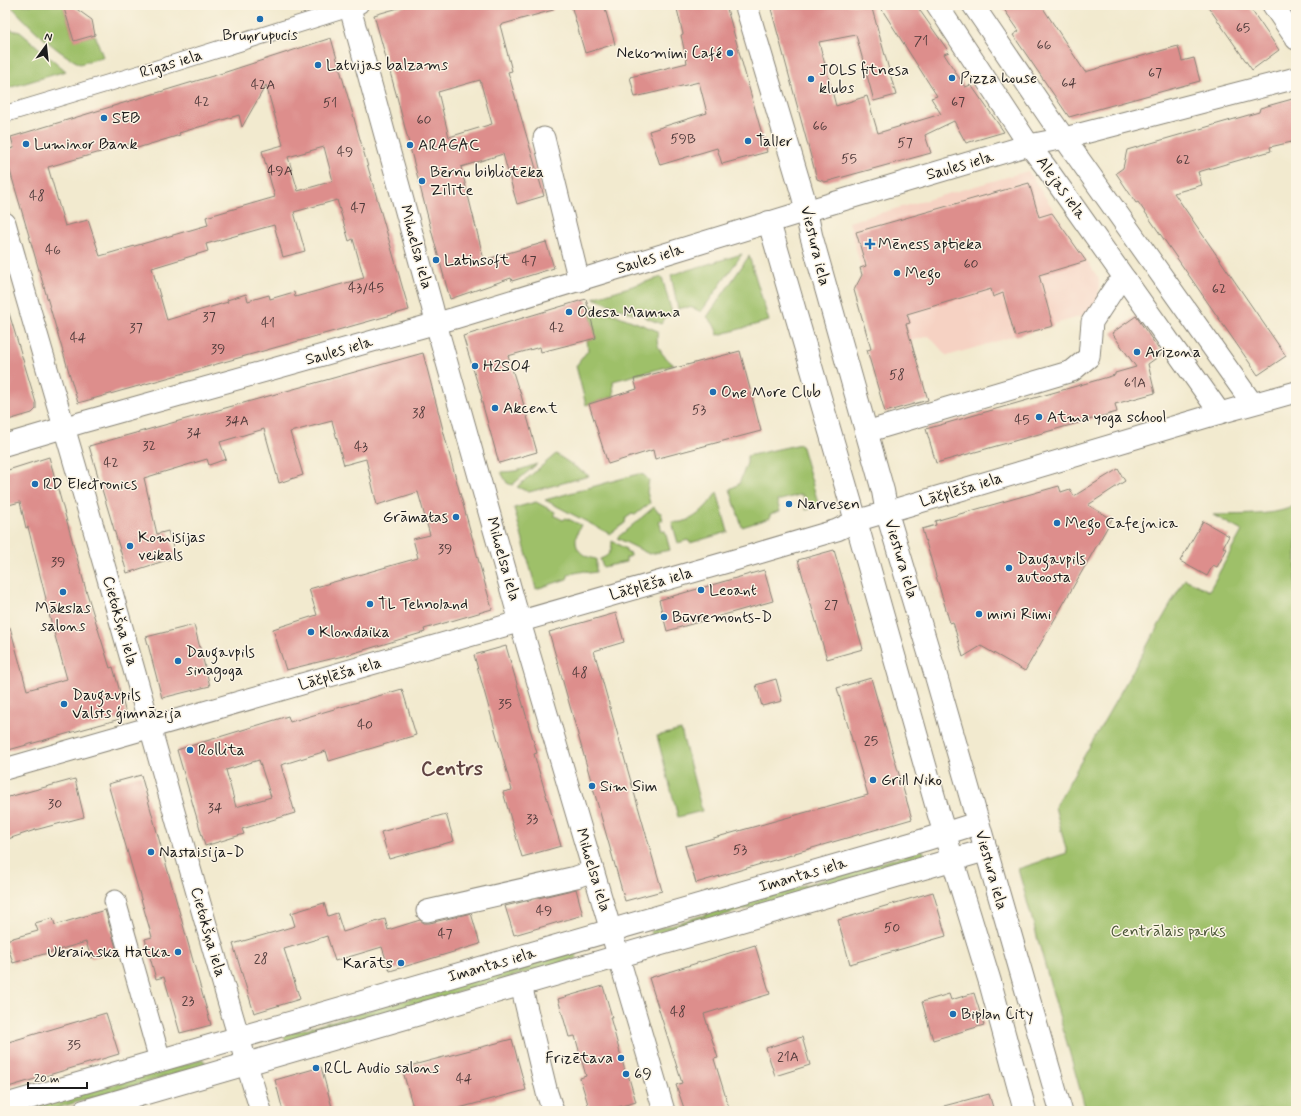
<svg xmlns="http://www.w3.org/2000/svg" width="1301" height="1116" font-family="Mynerve,sans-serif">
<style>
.built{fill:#f6d2c3}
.green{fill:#9ec069;stroke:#5d6e42}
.building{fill:#dd8e8c;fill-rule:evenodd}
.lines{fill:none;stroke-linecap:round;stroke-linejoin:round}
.pedestrian-casing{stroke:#878376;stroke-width:18}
.minor-casing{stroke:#878376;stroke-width:23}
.tertiary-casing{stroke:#878376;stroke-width:24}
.pedestrian{stroke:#fff;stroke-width:16}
.minor{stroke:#fff;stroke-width:21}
.tertiary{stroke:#fff;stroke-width:22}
.poi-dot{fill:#1f6fb2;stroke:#fcf5e5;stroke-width:1.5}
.labels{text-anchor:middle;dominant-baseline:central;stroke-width:3;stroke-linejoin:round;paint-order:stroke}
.number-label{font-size:14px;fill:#4c3838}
.poi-label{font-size:16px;fill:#1c1c1c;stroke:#fcf5e5;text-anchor:start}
.street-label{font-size:16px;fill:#1c1c1c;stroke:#fcf5e5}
.park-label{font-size:16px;fill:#4a5537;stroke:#fcf5e5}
.district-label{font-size:20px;font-weight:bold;fill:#604443;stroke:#fcf5e5}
</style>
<rect width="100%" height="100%" fill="#fcf5e5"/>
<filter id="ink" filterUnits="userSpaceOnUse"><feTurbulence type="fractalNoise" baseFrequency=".025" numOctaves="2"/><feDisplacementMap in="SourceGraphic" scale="8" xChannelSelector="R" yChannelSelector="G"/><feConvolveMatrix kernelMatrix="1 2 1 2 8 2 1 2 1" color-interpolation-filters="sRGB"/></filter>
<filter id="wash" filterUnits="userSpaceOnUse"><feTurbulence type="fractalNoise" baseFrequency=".012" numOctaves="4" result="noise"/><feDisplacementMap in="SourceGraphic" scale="16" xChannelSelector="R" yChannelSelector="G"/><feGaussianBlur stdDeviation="0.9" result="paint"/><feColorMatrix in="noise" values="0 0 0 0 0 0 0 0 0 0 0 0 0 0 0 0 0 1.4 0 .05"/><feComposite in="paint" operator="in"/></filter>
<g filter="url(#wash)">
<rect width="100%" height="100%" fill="#f2eacf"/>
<polygon class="built" points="1028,171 1099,279 1099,311 947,356 929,336 883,349 849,222"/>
<g class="green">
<path d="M10 5H63L74 40 95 35 103 57 80 64C53 50 31 27 10 5Z"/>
<polygon points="5,23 12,30 20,32 66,71 5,89"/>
<path d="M742 254 701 312C693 307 687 306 678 309L671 275Z"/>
<path d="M749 256 769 321 718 335C716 328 713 322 707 317Z"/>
<polygon points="662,277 672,313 666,317 661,324 644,317 645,314 635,310 634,314 593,298"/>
<path d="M588 304 658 331C654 347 663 356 674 365L613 381 614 396 586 405 576 366 588 350 587 340 596 338Z"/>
<polygon points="801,444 819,506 806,510 803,495 799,495 777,501 780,511 770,514 770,518 742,527 730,489 739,484 747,463 747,456"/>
<polygon points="556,454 589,476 529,492 517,487"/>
<polygon points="537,464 512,485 507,483 501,472 516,471"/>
<polygon points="638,474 644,475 649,480 647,492 650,503 635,515 632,514 626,518 625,523 610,534 545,500"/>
<path d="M717 492 728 532 690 543 688 540 678 543 672 522C692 525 707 507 717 492Z"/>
<path d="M536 502 555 512V516L563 520 566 518 581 525C571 542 576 556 596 559V572L589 573 585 571 569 574 567 579 536 589 514 508Z"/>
<path d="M1296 504V1111H1086L1018 869 1067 853 1055 807 1185 579 1209 591 1242 531 1213 515C1234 514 1280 517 1296 504Z"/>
<polygon points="654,507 657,511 661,513 663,520 659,521 662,531 665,531 670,550 649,554 617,538"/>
<path d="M612 541 626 549V552L631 554V556L626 558V562L603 567 600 559C609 556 612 551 612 541Z"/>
<polygon points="681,730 702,811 678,817 657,736"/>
<polygon points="923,850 925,857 652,936 650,931"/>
<polygon points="575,951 577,958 286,1042 284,1035"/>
<polygon points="204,1059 206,1065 46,1111 21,1111"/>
</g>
<g id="blocks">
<g class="building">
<polygon points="63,5 71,5 92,20 95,35 74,41"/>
<path d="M409 5H552L553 10 500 25 512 71 508 72 544 196 517 204 503 154 461 167 484 260 546 242 554 268 512 281 511 278 450 299 432 233 397 97 374 15ZM480 80 492 124 449 137 438 92Z"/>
<polygon points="571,5 604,5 615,44 585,53"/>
<polygon points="676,5 726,5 767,152 722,164 717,148 660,165 649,131 707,113 699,82 635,97 630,77 687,63 681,35 683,34"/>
<polygon points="770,5 871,5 896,95 874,101 856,35 819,42 836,106 867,96 878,133 941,114 931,98 937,96 879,5 916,5 949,52 944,54 965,87 971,85 1004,132 966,143 954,121 925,135 931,153 825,182 817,179"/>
<polygon points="1001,5 1041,5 1085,72 1178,46 1182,61 1194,58 1200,81 1069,117 1013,35 1019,31"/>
<polygon points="1207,5 1248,5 1279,50 1252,70"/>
<path d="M331 38 409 310 78 403 5 154V150L14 148 11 137 226 72ZM266 85 283 145 262 151 275 197 206 217 208 225 100 256 88 220 65 226 48 167 132 143 134 149 180 135 179 133 239 115 242 127ZM324 147 333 181 298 191 288 157ZM337 200 349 241 353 239 364 278 295 297 294 292 270 299 269 295 248 301 246 294 227 300 228 302 167 320 152 268 208 251 206 244 274 225 283 257 305 251 294 212Z"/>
<polygon points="1296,98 1296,141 1270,147 1271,151 1198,172 1202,185 1174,193 1286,356 1258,375 1138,202 1136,203 1116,173 1123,168 1127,150 1259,112 1260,108"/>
<polygon points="1029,183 1039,217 1052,213 1086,261 1039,275 1053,326 1015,336 1003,293 993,297 991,289 907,314 910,323 906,324 928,400 885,412 867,350 871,349 854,290 862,275 860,268 866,266 856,232"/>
<polygon points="586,299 596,338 541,352 540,347 508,356 518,388 519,388 537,452 499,463 481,399 482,398 463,336"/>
<polygon points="5,313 9,313 36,403 36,409 32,413 5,421"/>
<polygon points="1136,316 1162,354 1148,364 1155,393 1115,404 1117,412 936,463 926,429 1115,375 1115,373 1136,367 1112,333"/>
<polygon points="740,351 761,431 655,459 653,450 608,464 589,404 637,389 634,379"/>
<polygon points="423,353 453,468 492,609 424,629 425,632 347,655 286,670 273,629 317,615 309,589 418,558 413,539 430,535 418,492 377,505 366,459 344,465 332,421 290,432 303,475 279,483 264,429 220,442 226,459 209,465 207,459 144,478 157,534 168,531 176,557 127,573 89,446"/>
<polygon points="49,457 86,590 110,668 113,667 127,717 5,751 5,628 10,627 27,690 67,679 45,600 46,599 28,527 26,528 20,502 5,506 5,471"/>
<polygon points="1118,469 1125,481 1088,505 1112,519 1025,671 981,646 963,657 953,622 950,623 922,529 936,525 935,521 1059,486 1061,492 1070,489 1074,496"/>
<polygon points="1203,521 1229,536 1223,547 1227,549 1217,567 1213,565 1207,576 1180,561"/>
<polygon points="834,550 863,649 827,659 798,560"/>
<polygon points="764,570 773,601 667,631 659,600"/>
<polygon points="616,613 624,642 594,651 662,891 625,901 549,632"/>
<polygon points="194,625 210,686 162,698 146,637"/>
<polygon points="506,646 537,753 534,754 561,846 522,857 503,792 512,790 474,655"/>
<polygon points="871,678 912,819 795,853 795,854 696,883 685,846 868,795 837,688"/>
<polygon points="776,679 782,701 762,706 756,685"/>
<path d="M402 689 416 735 329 761 326 751 281 765 295 813 242 829 244 834 205 846 177 750 288 716 290 722ZM259 760 271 797 236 807 226 770Z"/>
<polygon points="141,775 211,1025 180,1033 164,977 156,979 145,939 152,937 108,784"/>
<polygon points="75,779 84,817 35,830 5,840 5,798"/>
<polygon points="446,814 454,841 389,859 381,832"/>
<polygon points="576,889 583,915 514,935 505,906"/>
<polygon points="933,892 946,936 850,964 838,920"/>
<polygon points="324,903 328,916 337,913 343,932 385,919 388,930 420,920 424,923 430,923 471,913 480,944 390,971 382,947 335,961 327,936 284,949 300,999 254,1013 233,944 295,926 291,913"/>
<polygon points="105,910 117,951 91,958 86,942 13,963 6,940 38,931 35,923 53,918 55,925"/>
<polygon points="755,945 770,994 704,1014 718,1058 714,1059 730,1111 685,1111 676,1085 682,1083 649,978"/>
<polygon points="603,986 612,1017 610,1017 625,1071 627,1071 636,1102 604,1111 590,1111 580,1078 586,1076 575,1036 569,1037 558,999"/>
<polygon points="974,993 984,1025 933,1040 922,1002 949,994 951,1000"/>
<polygon points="106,1013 119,1054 5,1088 5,1043"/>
<polygon points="802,1037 810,1065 775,1076 766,1048"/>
<polygon points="512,1039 526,1090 448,1111 414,1111 402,1068"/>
<polygon points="321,1067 333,1111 283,1111 275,1080"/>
<polygon points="989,1094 994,1111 945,1111 944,1106"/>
</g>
</g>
</g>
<g filter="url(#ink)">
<use href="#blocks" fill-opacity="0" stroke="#878376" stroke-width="1"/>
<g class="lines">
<g class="pedestrian-casing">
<polyline id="pedestrian" points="5,114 162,67 360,5"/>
</g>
<g class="minor-casing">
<g id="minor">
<polyline points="937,5 1029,145 1045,166 1220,413"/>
<polyline points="973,5 1052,121 1252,403"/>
<polyline points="1273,5 1296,39"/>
<polyline points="350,8 432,306 440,338 520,622 664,1111"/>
<polyline points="544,138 579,281"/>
<path d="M5 223C51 385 100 547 145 709 183 843 220 978 261 1111"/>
<polyline points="866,432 1072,371 1089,357 1092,322 1115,287 1126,280"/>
<polyline points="5,445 83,422 455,318 806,211 1029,145 1065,138 1296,78"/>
<polyline points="5,769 759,553 837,530 856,521 1220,413 1296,392"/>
<polyline points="115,901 160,1060"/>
<polyline points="427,911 576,877 593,871"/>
<polyline points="521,985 547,1093 553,1111"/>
</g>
</g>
<g class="tertiary-casing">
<g id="tertiary">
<polyline points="746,5 803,196 811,235 883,491 887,513 936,676 1061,1111"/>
<polyline points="769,222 856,521 939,815 990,982 1025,1111"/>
<polyline points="5,1105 924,840 978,823"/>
<polyline points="84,1111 986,850"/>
</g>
</g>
<use href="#pedestrian" class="pedestrian"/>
<use href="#minor" class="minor"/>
<use href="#tertiary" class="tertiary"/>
</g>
</g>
<g class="poi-dot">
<circle cx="260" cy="19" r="4"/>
<circle cx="730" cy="53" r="4"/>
<circle cx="318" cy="65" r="4"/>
<circle cx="952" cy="78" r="4"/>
<circle cx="811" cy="79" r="4"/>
<circle cx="104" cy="118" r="4"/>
<circle cx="748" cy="141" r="4"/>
<circle cx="26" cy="144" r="4"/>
<circle cx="410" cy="145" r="4"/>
<circle cx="422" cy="181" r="4"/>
<path d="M868 238h4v4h4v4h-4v4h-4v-4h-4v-4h4z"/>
<circle cx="436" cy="260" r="4"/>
<circle cx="897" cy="273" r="4"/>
<circle cx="569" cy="312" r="4"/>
<circle cx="1137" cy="352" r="4"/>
<circle cx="475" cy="366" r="4"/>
<circle cx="713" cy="392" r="4"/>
<circle cx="495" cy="408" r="4"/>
<circle cx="1039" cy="417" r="4"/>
<circle cx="35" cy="484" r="4"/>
<circle cx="789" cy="504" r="4"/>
<circle cx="456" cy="517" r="4"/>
<circle cx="1057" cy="523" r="4"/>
<circle cx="130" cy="546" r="4"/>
<circle cx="1009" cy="568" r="4"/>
<circle cx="701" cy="590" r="4"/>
<circle cx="63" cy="592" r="4"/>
<circle cx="370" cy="604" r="4"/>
<circle cx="979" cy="614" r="4"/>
<circle cx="664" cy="617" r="4"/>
<circle cx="311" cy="632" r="4"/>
<circle cx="178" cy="661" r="4"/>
<circle cx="64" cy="704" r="4"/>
<circle cx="190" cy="750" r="4"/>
<circle cx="873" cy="780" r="4"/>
<circle cx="592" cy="786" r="4"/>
<circle cx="151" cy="852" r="4"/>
<circle cx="178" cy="952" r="4"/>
<circle cx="401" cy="963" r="4"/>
<circle cx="953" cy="1014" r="4"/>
<circle cx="621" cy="1058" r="4"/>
<circle cx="316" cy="1068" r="4"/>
<circle cx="626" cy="1074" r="4"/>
</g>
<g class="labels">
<g class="number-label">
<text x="1243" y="28">65</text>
<text x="921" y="41">71</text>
<text x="1044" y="45">66</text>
<text x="1155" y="73">67</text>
<text x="1069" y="83">64</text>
<text x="263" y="85">42A</text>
<text x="202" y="102">42</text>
<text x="958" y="102">67</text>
<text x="330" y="103">51</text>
<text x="424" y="120">60</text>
<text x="820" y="126">66</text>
<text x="683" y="139">59B</text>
<text x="905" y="143">57</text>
<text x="345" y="152">49</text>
<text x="849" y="159">55</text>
<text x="1183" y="160">62</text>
<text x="280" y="171">49A</text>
<text x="37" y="196">48</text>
<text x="358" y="208">47</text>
<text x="53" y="250">46</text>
<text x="529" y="261">47</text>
<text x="971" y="264">60</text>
<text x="366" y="288">43/45</text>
<text x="1219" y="289">62</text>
<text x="209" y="317">37</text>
<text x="268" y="323">41</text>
<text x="136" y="328">37</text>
<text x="557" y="328">42</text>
<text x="78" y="338">44</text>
<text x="218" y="349">39</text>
<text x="897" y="375">58</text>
<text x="1135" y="383">61A</text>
<text x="699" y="410">53</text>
<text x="419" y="413">38</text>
<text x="1022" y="420">45</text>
<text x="237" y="421">34A</text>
<text x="194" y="433">34</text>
<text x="149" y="446">32</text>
<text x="361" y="447">43</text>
<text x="111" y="463">42</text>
<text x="445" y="549">39</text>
<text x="58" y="562">39</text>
<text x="831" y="605">27</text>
<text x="580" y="673">48</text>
<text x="505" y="704">35</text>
<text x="365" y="725">40</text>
<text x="871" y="741">25</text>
<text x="55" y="804">30</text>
<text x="215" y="808">34</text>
<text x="532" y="819">33</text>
<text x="740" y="850">53</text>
<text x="544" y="911">49</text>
<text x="892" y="928">50</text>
<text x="445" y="934">47</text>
<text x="261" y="959">28</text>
<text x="188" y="1001">23</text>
<text x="678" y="1012">48</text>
<text x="74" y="1045">35</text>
<text x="788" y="1057">21A</text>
<text x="464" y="1079">44</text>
</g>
<g class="poi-label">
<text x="260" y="35" text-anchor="middle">Bruņrupucis</text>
<text x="722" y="53" text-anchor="end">Nekomimi Café</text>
<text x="326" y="65">Latvijas balzams</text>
<text x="819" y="70">JOLS fitnesa<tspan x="819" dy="18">klubs</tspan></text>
<text x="960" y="78">Pizza house</text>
<text x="112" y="118">SEB</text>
<text x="756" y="141">Taller</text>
<text x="34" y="144">Luminor Bank</text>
<text x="418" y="145">ARAGAC</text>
<text x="430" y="172">Bērnu bibliotēka<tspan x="430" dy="18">Zīlīte</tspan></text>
<text x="878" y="244">Mēness aptieka</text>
<text x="444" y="260">Latinsoft</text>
<text x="905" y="273">Mego</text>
<text x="577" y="312">Odesa Mamma</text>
<text x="1145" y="352">Arizona</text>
<text x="483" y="366">H2SO4</text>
<text x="721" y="392">One More Club</text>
<text x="503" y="408">Akcent</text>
<text x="1047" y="417">Atma yoga school</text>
<text x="43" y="484">RD Electronics</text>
<text x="797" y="504">Narvesen</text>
<text x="448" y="517" text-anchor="end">Grāmatas</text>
<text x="1065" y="523">Mego Cafejnica</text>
<text x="138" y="537">Komisijas<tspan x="138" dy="18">veikals</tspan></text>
<text x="1017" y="559">Daugavpils<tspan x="1017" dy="18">autoosta</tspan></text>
<text x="709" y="590">Leoant</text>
<text x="378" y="604">TL Tehnoland</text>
<text x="63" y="608" text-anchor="middle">Mākslas<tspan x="63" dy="18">salons</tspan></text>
<text x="987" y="614">mini Rimi</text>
<text x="672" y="617">Būvremonts-D</text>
<text x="319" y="632">Klondaika</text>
<text x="186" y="652">Daugavpils<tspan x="186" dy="18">sinagoga</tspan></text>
<text x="72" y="695">Daugavpils<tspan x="72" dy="18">Valsts ģimnāzija</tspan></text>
<text x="198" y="750">Rollita</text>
<text x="881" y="780">Grill Niko</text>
<text x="600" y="786">Sim Sim</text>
<text x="159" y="852">Nastaisija-D</text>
<text x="170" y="952" text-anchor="end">Ukrainska Hatka</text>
<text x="393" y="963" text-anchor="end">Karāts</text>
<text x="961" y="1014">Biplan City</text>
<text x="613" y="1058" text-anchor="end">Frizētava</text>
<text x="324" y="1068">RCL Audio salons</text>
<text x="634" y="1074">69</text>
</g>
<g class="street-label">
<text transform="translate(171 64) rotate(-17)">Rīgas iela</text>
<text transform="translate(960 166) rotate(-16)">Saules iela</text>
<text transform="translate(1061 188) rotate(54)">Alejas iela</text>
<text transform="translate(815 246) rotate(76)">Viestura iela</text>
<text transform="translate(416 247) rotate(75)">Mihoelsa iela</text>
<text transform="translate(650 259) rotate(-17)">Saules iela</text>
<text transform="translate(339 351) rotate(-16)">Saules iela</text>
<text transform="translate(961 490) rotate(-17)">Lāčplēša iela</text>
<text transform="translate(503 559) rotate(74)">Mihoelsa iela</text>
<text transform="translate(901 559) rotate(73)">Viestura iela</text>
<text transform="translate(651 584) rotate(-16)">Lāčplēša iela</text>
<text transform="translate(120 621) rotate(74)">Cietokšņa iela</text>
<text transform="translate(340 674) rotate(-16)">Lāčplēša iela</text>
<text transform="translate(593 870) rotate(73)">Mihoelsa iela</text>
<text transform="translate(991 870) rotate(74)">Viestura iela</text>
<text transform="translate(803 875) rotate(-16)">Imantas iela</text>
<text transform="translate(208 932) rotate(74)">Cietokšņa iela</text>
<text transform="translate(492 965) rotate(-16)">Imantas iela</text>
</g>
<g class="park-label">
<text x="1168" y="931">Centrālais parks</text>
</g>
<g class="district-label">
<text x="452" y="769">Centrs</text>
</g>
</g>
<rect width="1301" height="1116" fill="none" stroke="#fcf5e5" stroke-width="20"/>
<g transform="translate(46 46) rotate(15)" stroke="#fcf5e5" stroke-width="3" paint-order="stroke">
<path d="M0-3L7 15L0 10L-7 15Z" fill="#1c1c1c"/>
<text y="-6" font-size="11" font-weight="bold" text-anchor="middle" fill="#1c1c1c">N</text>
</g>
<path d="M28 1082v6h59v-6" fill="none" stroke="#1c1c1c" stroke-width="2"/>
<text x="34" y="1082" font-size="12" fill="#1c1c1c" stroke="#fcf5e5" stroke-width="3" paint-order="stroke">20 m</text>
</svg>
